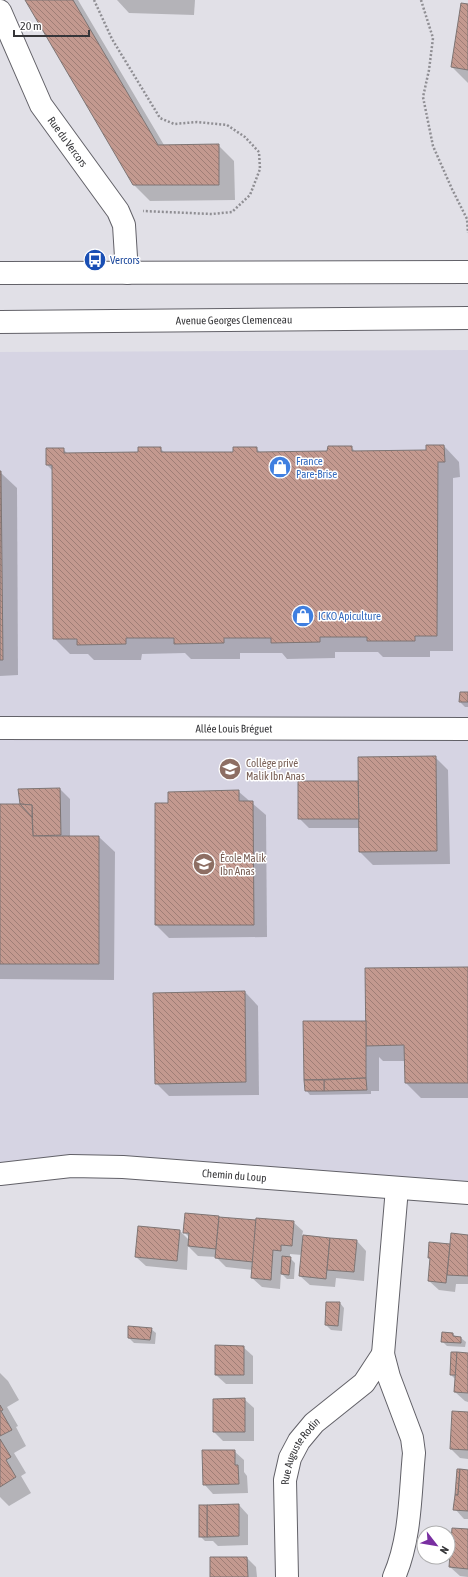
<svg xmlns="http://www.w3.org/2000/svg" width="468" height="1577" font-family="'Asap Condensed',sans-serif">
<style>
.built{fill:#d6d4e3}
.shadow{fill:#0003}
.building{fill:url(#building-back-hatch);stroke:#7e7574}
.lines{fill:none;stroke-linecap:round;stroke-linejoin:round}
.minor-casing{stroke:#626168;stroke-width:24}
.major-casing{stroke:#626168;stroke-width:24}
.path{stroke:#8f8e93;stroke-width:2.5;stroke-dasharray:2 2;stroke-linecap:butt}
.minor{stroke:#fff;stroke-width:22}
.major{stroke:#fff;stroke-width:22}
.labels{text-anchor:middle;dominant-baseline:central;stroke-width:3;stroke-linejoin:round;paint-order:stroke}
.street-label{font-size:11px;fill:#363639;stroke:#fff}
.transit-label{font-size:11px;fill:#164399;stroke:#fff;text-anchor:start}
.shop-label{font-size:11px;fill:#366cbe;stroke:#fff;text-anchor:start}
.education-label{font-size:11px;fill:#785e54;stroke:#fff;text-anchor:start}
</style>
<defs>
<pattern id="building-back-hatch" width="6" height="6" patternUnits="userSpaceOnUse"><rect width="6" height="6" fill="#c3998f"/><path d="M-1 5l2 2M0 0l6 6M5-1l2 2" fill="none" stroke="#9f7e76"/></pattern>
</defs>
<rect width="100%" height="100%" fill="#e1e0e7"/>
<polygon class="built" points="468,350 468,1193 0,1172 0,352"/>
<g class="shadow">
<polygon points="26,0 78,0 164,145 218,145 234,161 235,200 150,201 134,185"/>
<polygon points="117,0 195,0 194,15 129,13"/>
<polygon points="468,5 468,83 452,67"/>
<polygon points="444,446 459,462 460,477 453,478 453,651 430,651 430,657 383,657 378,652 335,652 335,658 287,659 282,653 240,653 240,659 191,659 185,653 142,654 141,660 94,660 88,654 70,654 54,638 53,471 47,465 63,449 68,454 139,453 160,448 165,453 234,453 256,448 261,453 328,452 351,447 356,452 427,451"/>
<polygon points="0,472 17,488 18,675 0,676"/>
<polygon points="468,693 468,707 465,707 460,702"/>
<polygon points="435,757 448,770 450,864 373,865 360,852 360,828 309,828 300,819 358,782 359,783"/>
<polygon points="60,789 70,799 70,837 99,837 115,852 114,980 0,979 0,805 21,805 19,790"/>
<polygon points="239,792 266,815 267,937 169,938 156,925 169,804"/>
<polygon points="468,968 468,1098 421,1098 406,1083 405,1061 383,1061 379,1057 379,1091 371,1091 371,1094 310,1095 306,1090 304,1022 365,1022"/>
<polygon points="245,992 258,1006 259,1095 169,1096 156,1083"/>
<polygon points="186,1214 257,1221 293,1222 303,1231 302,1236 357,1241 366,1251 364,1281 336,1278 335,1287 310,1285 300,1276 302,1255 290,1254 290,1258 295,1263 294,1279 287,1279 281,1273 280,1289 262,1287 252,1278 253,1270 226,1267 216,1257 198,1256 188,1246 187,1270 146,1266 136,1257 179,1230 189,1240 189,1237 184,1232"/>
<polygon points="468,1236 468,1284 456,1284 455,1292 439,1290 429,1281 431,1260 429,1257"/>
<polygon points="340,1303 344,1308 342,1331 331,1330 326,1325"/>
<polygon points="151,1329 156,1333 155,1344 134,1343 129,1338"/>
<polygon points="453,1334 456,1337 461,1338 466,1342 465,1347 447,1346 442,1341"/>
<polygon points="243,1347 253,1356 253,1384 226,1384 216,1375"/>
<polygon points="468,1354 468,1402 465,1401 455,1392 455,1379 451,1375"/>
<polygon points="0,1373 8,1381 19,1400 7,1407 18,1426 16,1427 26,1446 14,1453 26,1473 21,1476 31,1493 9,1506 0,1497"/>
<polygon points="244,1399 254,1408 254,1441 223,1441 214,1432"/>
<polygon points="468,1413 468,1459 460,1458 451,1449"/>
<polygon points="234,1451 244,1460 244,1472 247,1476 248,1493 213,1494 204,1484"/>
<polygon points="468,1471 468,1519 464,1519 455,1509"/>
<polygon points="239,1505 248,1515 248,1545 218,1546 213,1541 205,1541 200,1536"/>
<polygon points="468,1530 468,1577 460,1576 450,1567"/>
<polygon points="247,1558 256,1567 257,1577 211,1577"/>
</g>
<g class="building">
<polygon points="25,0 73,0 158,145 219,144 219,185 133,185"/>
<polygon points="461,3 468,4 468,70 451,67"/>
<polygon points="426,445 444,445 445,462 438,462 437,636 415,636 415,641 367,641 367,637 320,637 320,642 271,643 271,638 224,638 224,643 174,644 174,638 126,638 126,644 77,645 77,639 53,639 52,465 46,465 46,448 64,448 64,453 138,452 138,447 161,447 161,452 233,452 233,447 257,447 257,452 327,451 328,446 352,446 352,451 426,450"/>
<polygon points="0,471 1,471 3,660 0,660"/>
<polygon points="460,692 468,692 468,702 459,702"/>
<polygon points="436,756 437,851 359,852 358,757"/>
<polygon points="298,781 358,781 359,819 298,819"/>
<polygon points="60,788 61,835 33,836 32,805 20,804 18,789"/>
<polygon points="239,790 239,801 253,801 254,925 155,925 155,803 168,803 168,792"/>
<polygon points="0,804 20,804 32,817 33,836 99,836 99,964 0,964"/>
<polygon points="20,804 32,805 32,817"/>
<polygon points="468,967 468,1083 405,1083 404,1045 366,1046 365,968"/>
<polygon points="245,991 246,1082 155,1084 153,993"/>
<polygon points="303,1021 366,1021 366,1078 304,1080"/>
<polygon points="366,1078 367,1090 324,1091 324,1080"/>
<polygon points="304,1080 324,1080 324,1091 305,1091"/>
<polygon points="185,1213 219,1216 216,1249 188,1246 189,1233 183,1233"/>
<polygon points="219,1217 256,1220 253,1262 215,1258"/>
<polygon points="256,1218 294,1221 292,1246 281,1245 281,1251 273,1250 271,1280 251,1278"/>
<polygon points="138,1226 180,1230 177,1261 135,1257"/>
<polygon points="451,1233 468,1235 468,1276 447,1275"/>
<polygon points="303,1235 330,1238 326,1279 299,1276"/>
<polygon points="330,1238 357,1240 354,1272 327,1270"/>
<polygon points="429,1242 450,1244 446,1283 428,1281 430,1258 428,1258"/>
<polygon points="282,1256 291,1257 289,1275 281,1274"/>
<polygon points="326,1302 340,1302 338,1326 325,1325"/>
<polygon points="128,1326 152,1328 150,1340 128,1338"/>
<polygon points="442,1332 453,1333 453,1336 461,1337 461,1343 441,1342"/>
<polygon points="215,1345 244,1346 244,1375 215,1375"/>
<polygon points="451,1352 457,1352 456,1375 450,1375"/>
<polygon points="457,1352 468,1353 468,1393 454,1392"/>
<polygon points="245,1398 245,1432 213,1432 213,1399"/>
<polygon points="0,1405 3,1410 1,1411 12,1430 0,1436"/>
<polygon points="452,1411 468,1412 468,1450 450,1449"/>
<polygon points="0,1439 11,1457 6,1460 16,1477 0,1487"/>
<polygon points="202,1450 235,1450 235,1465 238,1465 239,1484 203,1485"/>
<polygon points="457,1469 460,1469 458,1495 455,1495"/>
<polygon points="460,1469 468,1470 468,1511 453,1510 455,1495 458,1495"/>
<polygon points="239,1504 239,1536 207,1537 207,1505"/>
<rect x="199" y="1505" width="8" height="32"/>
<polygon points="452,1528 468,1529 468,1569 449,1567"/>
<polygon points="210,1557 247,1557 248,1577 210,1577"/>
</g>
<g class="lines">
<g class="minor-casing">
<g id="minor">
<path id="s1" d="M0 11 41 105 118 211 124 225 127 273"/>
<path id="s2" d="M0 728 468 729"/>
<path id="s3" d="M0 1174 71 1166 123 1167 468 1193"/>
<polyline points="383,1354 397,1188"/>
<path id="s4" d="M287 1577 285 1480 290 1458 299 1441 314 1423 364 1383 383 1354 389 1377 412 1438 414 1453C410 1494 411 1538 394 1577"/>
</g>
</g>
<g class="major-casing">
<g id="major">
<polyline points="0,273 468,272"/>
<path id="s5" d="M0 322 468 318"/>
</g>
</g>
<g class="path">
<polyline points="94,0 112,39 160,118 174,124 197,122 227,125 245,137 259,152 260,169 250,195 232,212 212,214 143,211"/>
<polyline points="421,0 433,38 429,70 423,97 433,146 452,189 467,219 468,233"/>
</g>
<use href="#minor" class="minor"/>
<use href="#major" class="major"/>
</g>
<defs>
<g id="bus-disc" transform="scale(1.15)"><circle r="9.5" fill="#1a4fb4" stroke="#fff"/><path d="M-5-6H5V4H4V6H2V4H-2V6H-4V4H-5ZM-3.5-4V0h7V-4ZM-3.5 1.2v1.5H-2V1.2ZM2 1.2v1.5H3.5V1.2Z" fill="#fff"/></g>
<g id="shop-disc" transform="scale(1.15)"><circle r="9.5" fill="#3f7fe0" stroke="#fff"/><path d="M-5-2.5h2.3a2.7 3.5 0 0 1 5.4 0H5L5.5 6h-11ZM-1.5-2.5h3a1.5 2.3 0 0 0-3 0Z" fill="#fff"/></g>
<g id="school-disc" transform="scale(1.15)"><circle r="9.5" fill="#8d6e63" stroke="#fff"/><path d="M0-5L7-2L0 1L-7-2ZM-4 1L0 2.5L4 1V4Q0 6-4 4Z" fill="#fff"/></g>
</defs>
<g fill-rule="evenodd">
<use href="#bus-disc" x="95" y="260"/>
<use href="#shop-disc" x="280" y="467"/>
<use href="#shop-disc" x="303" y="616"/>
<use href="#school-disc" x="230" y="769"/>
<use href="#school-disc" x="204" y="864"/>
</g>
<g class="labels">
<g class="street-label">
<text stroke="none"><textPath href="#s1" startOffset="148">Rue du Vercors</textPath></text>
<text stroke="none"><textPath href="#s5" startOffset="234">Avenue Georges Clemenceau</textPath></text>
<text stroke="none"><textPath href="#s2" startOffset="234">Allée Louis Bréguet</textPath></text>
<text stroke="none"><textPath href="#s3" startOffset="235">Chemin du Loup</textPath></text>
<text stroke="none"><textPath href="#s4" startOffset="130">Rue Auguste Rodin</textPath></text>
</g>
<g class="transit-label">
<text x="110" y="260">Vercors</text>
</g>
<g class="shop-label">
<text x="296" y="461">France<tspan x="296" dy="13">Pare-Brise</tspan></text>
<text x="318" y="616">ICKO Apiculture</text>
</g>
<g class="education-label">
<text x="246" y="763">Collège privé<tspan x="246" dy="13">Malik Ibn Anas</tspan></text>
<text x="220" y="858">École Malik<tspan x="220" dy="13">Ibn Anas</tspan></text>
</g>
</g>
<g transform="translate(436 1545) rotate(121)"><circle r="19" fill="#ffffff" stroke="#afafb0"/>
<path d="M0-3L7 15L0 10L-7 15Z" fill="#792fa1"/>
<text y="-6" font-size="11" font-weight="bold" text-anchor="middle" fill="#363639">N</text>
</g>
<path d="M14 30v6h75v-6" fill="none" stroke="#363639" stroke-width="2"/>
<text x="20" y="30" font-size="12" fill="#363639" stroke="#ffffff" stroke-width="3" paint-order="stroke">20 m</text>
</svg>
